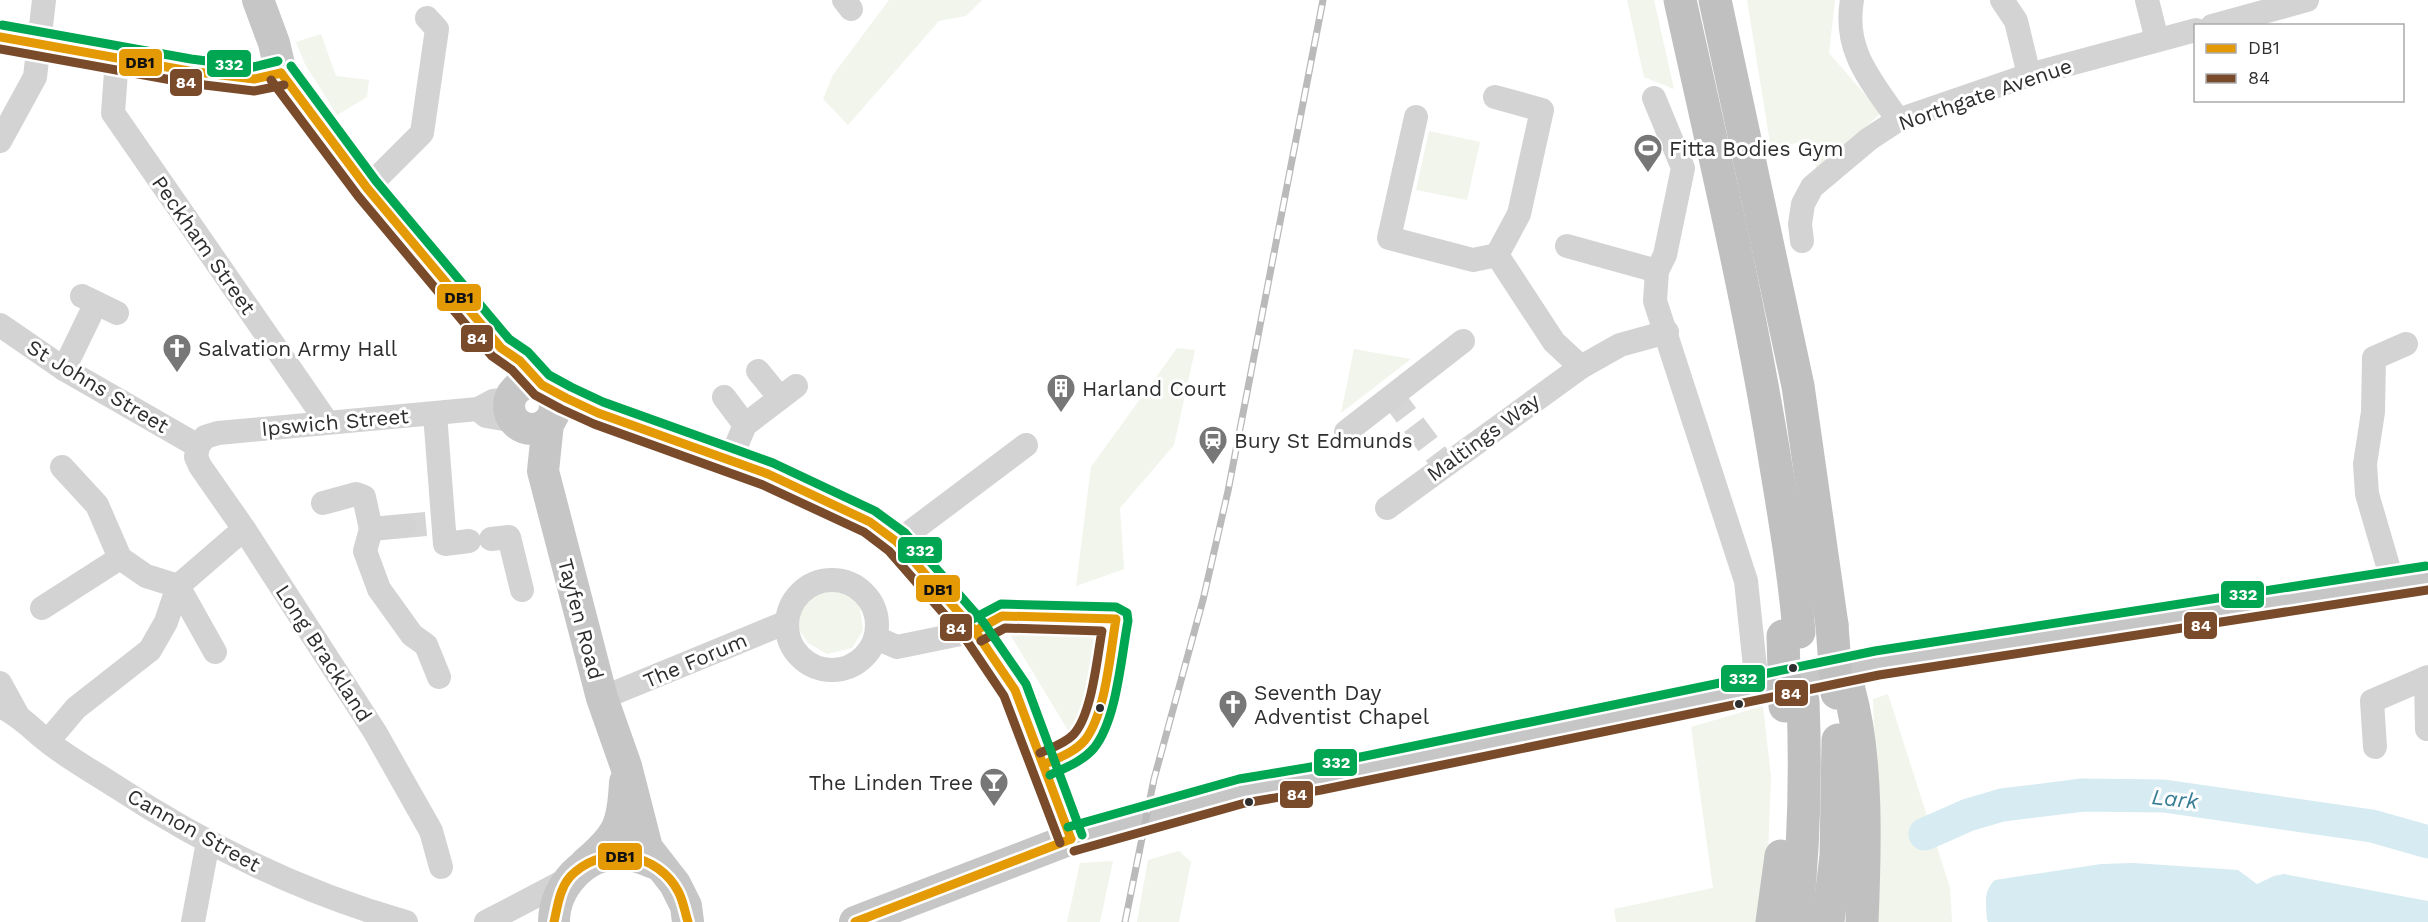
<svg xmlns="http://www.w3.org/2000/svg" width="2428" height="922" font-family="'Work Sans',sans-serif">
<style>
.green{fill:#f1f5eb}
.water{fill:#d6ebf2}
.lines{fill:none;stroke-linecap:round;stroke-linejoin:round}
.river{stroke:#d6ebf2;stroke-width:33}
.minor-tunnel{stroke:#d5d5d5;stroke-width:24;stroke-dasharray:24 12;stroke-linecap:butt}
.minor{stroke:#d3d3d3;stroke-width:24}
.major{stroke:#c6c6c6;stroke-width:32}
.highway{stroke:#c0c0c0;stroke-width:33}
.rail-casing{stroke:#bababa;stroke-width:7}
.rail{stroke:#fff;stroke-width:4.5;stroke-dasharray:14;stroke-linecap:butt}
.highway-bridge{stroke:#c0c0c0;stroke-width:33}
.bus-1-casing{stroke:#fff;stroke-width:14}
.bus-2-casing{stroke:#fff;stroke-width:14}
.bus-3-casing{stroke:#fff;stroke-width:14}
.bus-1{stroke:#e39a05;stroke-width:9}
.bus-2{stroke:#7a4b2a;stroke-width:9}
.bus-3{stroke:#00a651;stroke-width:9}
.bus-dot{fill:#2e2e2e;stroke:#fff;stroke-width:2}
.labels{text-anchor:middle;dominant-baseline:central;stroke-width:6;stroke-linejoin:round;paint-order:stroke}
.street-label{font-size:21px;fill:#2e2e2e;stroke:#fff}
.poi-label{font-size:21px;fill:#2e2e2e;stroke:#fff;text-anchor:start}
.water-label{font-size:22px;font-style:italic;fill:#377d94;stroke:#fff}
.line-badge{stroke:#fff;stroke-width:2}
.badge-label{font-size:16px;text-anchor:middle;font-weight:bold;fill:#fff}
.pale-badge-label{font-size:16px;text-anchor:middle;font-weight:bold;fill:#111}
</style>
<rect width="100%" height="100%" fill="#fff"/>
<g class="green">
<polygon points="889,0 982,0 966,16 939,21 848,125 823,99 833,75"/>
<polygon points="1627,0 1654,0 1674,89 1644,77"/>
<polygon points="1747,0 1835,0 1829,53 1881,113 1817,171 1809,140 1771,149"/>
<polygon points="321,34 336,76 369,80 367,97 337,115 305,64 296,42"/>
<polygon points="1429,131 1480,142 1467,200 1416,190"/>
<polygon points="1177,348 1195,350 1174,445 1120,508 1124,569 1076,586 1091,467"/>
<polygon points="1354,349 1411,359 1341,413"/>
<polygon points="831,587 851,592 860,608 863,630 852,648 827,654 808,643 798,628 799,611 812,593"/>
<polygon points="1030,626 1103,633 1084,732 1072,737 1008,631"/>
<polygon points="1888,694 1950,888 1952,922 1877,922 1878,834 1873,699"/>
<polygon points="1763,706 1771,777 1768,852 1759,922 1616,922 1614,909 1713,888 1691,727"/>
<polygon points="1179,851 1191,862 1179,922 1137,922 1148,860"/>
<polygon points="1113,861 1100,922 1067,922 1080,863"/>
</g>
<path class="water" d="M2134 863 2238 870 2257 884 2274 876 2284 874 2428 901V922H1988L1987 920C1986 904 1983 891 1995 880L2101 864Z"/>
<g class="lines">
<polyline class="river" points="1925,834 1968,815 2002,805 2083,795 2164,796 2372,826 2428,842"/>
<g class="minor-tunnel">
<polyline points="1392,396 1444,465"/>
<polyline points="404,526 426,524"/>
</g>
<g class="minor">
<polyline points="844,0 851,9"/>
<path d="M1852 0C1843 51 1871 80 1898 120"/>
<polyline points="2002,0 2016,21 2029,75"/>
<polyline points="2147,0 2157,40"/>
<polyline points="2212,26 2307,0"/>
<polyline points="0,37 189,71 254,79 281,73"/>
<polyline points="117,58 113,113 327,422"/>
<polyline points="1654,98 1683,168 1665,255 1657,271 1655,301 1746,581 1757,686"/>
<polyline points="1416,117 1389,238 1473,260 1497,255 1519,214 1542,110 1495,97"/>
<polyline points="0,141 35,77 44,0"/>
<polyline points="367,188 422,133 437,29 427,18"/>
<polyline points="1802,241 1800,224 1803,204 1812,187 1869,139 1898,120 2029,75 2196,30"/>
<polyline points="1567,246 1657,271"/>
<polyline points="1497,255 1554,342 1581,367"/>
<polyline points="82,296 117,313"/>
<polyline points="0,325 64,369 198,446"/>
<polyline points="64,369 96,303"/>
<polyline points="758,371 780,398"/>
<polyline points="548,389 598,413 768,474 870,522 897,542 975,631 1015,690 1045,764 1071,839"/>
<polyline points="724,397 745,425"/>
<polyline points="478,409 486,416 515,421"/>
<polyline points="435,414 445,544 469,541"/>
<polyline points="1346,432 1463,341"/>
<polyline points="198,446 196,457 200,466 244,529 375,732 431,831 441,867"/>
<polyline points="198,446 205,437 218,433 478,409 493,401 510,399"/>
<polyline points="730,460 745,425 796,386"/>
<polyline points="62,467 97,505 120,558 146,576 178,586 215,652"/>
<polyline points="323,503 356,494 364,497 371,529 365,551 379,589 412,635 426,645 439,677"/>
<polyline points="1387,508 1581,367 1620,345 1667,332"/>
<polyline points="371,529 404,526"/>
<polyline points="491,539 509,537 522,590"/>
<polyline points="897,542 1026,445"/>
<circle cx="832" cy="625" r="45"/>
<polyline points="2393,583 2367,494 2365,464 2373,412 2374,358 2406,344"/>
<polyline points="42,608 120,558"/>
<polyline points="876,638 897,647 975,631"/>
<polyline points="2426,678 2427,729"/>
<polyline points="0,683 17,714"/>
<polyline points="602,698 787,622"/>
<path d="M0 706C19 715 31 728 47 741 68 758 92 771 115 786 205 845 303 893 406 922"/>
<polyline points="48,741 76,708 150,650 166,622 178,586 244,529"/>
<polyline points="2375,747 2372,701 2428,677"/>
<polyline points="193,922 208,842"/>
<polyline points="486,922 570,878"/>
</g>
<g class="major">
<polyline points="258,0 274,43 281,73 367,188 501,348 520,361 542,385"/>
<circle cx="532" cy="406" r="23"/>
<polyline points="548,423 543,471 602,698 626,766 647,848 675,884 686,906 688,922"/>
<path d="M586 863C618 836 623 825 625 782"/>
<path d="M554 922C554 887 585 852 622 854 634 854 646 860 657 864"/>
<polyline points="855,922 1071,839 1242,791 1319,778 1877,663 2428,578"/>
</g>
<g class="highway">
<path d="M1680 0C1713 149 1748 297 1773 448 1783 510 1794 570 1799 632"/>
<polyline points="1715,0 1798,386 1832,625"/>
<path d="M1849 690C1868 758 1865 851 1862 922"/>
<polyline points="1772,922 1781,856"/>
<path d="M1796 922C1804 848 1806 776 1803 701"/>
<polyline points="1828,922 1836,856 1838,740"/>
</g>
<g class="rail-casing">
<polyline id="rail" points="1125,922 1154,779 1203,600 1228,491 1323,0"/>
</g>
<use href="#rail" class="rail"/>
<g class="highway-bridge">
<polyline points="1832,625 1837,693"/>
<polyline points="1783,636 1785,706"/>
</g>
<g class="bus-1-casing">
<g id="bus-1">
<polyline points="0,37 189,71 254,79 281,73"/>
<polyline points="281,73 367,188 501,348 520,361 542,385 566,398 598,413 768,474 870,522 897,542 975,631 1015,690 1071,839"/>
<path d="M975 631 1002 616 1116 619C1110 653 1106 713 1085 740 1075 752 1058 758 1045 764"/>
<path d="M554 922C558 904 560 884 575 872 608 844 658 854 678 891 683 900 685 912 688 922"/>
<polyline points="855,922 1071,839"/>
</g>
</g>
<g class="bus-2-casing">
<g id="bus-2">
<polyline points="0,49 188,83 254,91 284,85"/>
<polyline points="271,80 358,196 492,356 512,370 535,395 561,409 594,424 763,485 864,532 889,551 965,638 1004,696 1060,843"/>
<path d="M981 641 1005 628 1102 631C1097 657 1092 716 1073 735 1064 744 1051 748 1040 753"/>
<polyline points="1074,851 1245,803 1321,790 1879,675 2428,590"/>
</g>
</g>
<g class="bus-3-casing">
<g id="bus-3">
<polyline points="2,25 191,59 253,67 278,61"/>
<polyline points="291,66 376,181 509,339 528,352 549,375 571,387 603,402 773,463 875,511 905,533 984,623 1026,684 1082,835"/>
<path d="M969 621 1001 604 1116 607 1127 613 1128 621C1121 657 1117 719 1094 748 1083 761 1065 768 1050 775"/>
<polyline points="1068,827 1239,779 1317,766 1875,651 2426,566"/>
</g>
</g>
<use href="#bus-1" class="bus-1"/>
<use href="#bus-2" class="bus-2"/>
<use href="#bus-3" class="bus-3"/>
</g>
<defs>
<g id="stadium-pin" transform="scale(1.5)"><path d="M0 17L-7.5 6A9.5 9.5 0 1 1 7.5 6Z" fill="#777" stroke="#fff"/><path d="M0-5a6.5 5 0 1 0 0 10a6.5 5 0 1 0 0-10ZM-3.5-1.8h7v3.6h-7Z" fill="#fff"/></g>
<g id="church-pin" transform="scale(1.5)"><path d="M0 17L-7.5 6A9.5 9.5 0 1 1 7.5 6Z" fill="#777" stroke="#fff"/><path d="M-1.2-6h2.4v3.5h3.3v2.4h-3.3V6h-2.4V-.1h-3.3v-2.4h3.3Z" fill="#fff"/></g>
<g id="building-pin" transform="scale(1.5)"><path d="M0 17L-7.5 6A9.5 9.5 0 1 1 7.5 6Z" fill="#777" stroke="#fff"/><path d="M-4-6H4V6H1V3H-1V6H-4ZM-2.5-4.3h1.7v1.8h-1.7ZM.8-4.3h1.7v1.8H.8ZM-2.5-1h1.7V.8h-1.7ZM.8-1h1.7V.8H.8Z" fill="#fff"/></g>
<g id="station-pin" transform="scale(1.5)"><path d="M0 17L-7.5 6A9.5 9.5 0 1 1 7.5 6Z" fill="#777" stroke="#fff"/><path d="M-3-6H3Q5-6 5-4V2Q5 4 3 4L4.5 6H3L1.5 4h-3L-3 6H-4.5L-3 4Q-5 4-5 2V-4Q-5-6-3-6ZM-3.5-4v3h7v-3ZM-3.5 1v1.5H-2V1ZM2 1v1.5H3.5V1Z" fill="#fff"/></g>
<g id="bar-pin" transform="scale(1.5)"><path d="M0 17L-7.5 6A9.5 9.5 0 1 1 7.5 6Z" fill="#777" stroke="#fff"/><path d="M-6-5H6L.8 .8V4.5H3.5V6h-7V4.5H-.8V.8Z" fill="#fff"/></g>
</defs>
<g fill-rule="evenodd">
<use href="#stadium-pin" x="1648" y="148"/>
<use href="#church-pin" x="177" y="348"/>
<use href="#building-pin" x="1061" y="388"/>
<use href="#station-pin" x="1213" y="440"/>
<use href="#church-pin" x="1233" y="704"/>
<use href="#bar-pin" x="994" y="782"/>
</g>
<g class="bus-dot">
<circle cx="1793" cy="668" r="5"/>
<circle cx="1739" cy="704" r="5"/>
<circle cx="1100" cy="708" r="5"/>
<circle cx="1249" cy="802" r="5"/>
</g>
<g class="labels">
<g class="street-label">
<text transform="translate(1985 94) rotate(-19)">Northgate Avenue</text>
<text transform="translate(204 245) rotate(55)">Peckham Street</text>
<text transform="translate(98 386) rotate(31)">St Johns Street</text>
<text transform="translate(335 422) rotate(-5)">Ipswich Street</text>
<text transform="translate(1483 437) rotate(-36)">Maltings Way</text>
<text transform="translate(581 619) rotate(75)">Tayfen Road</text>
<text transform="translate(324 653) rotate(57)">Long Brackland</text>
<text transform="translate(695 660) rotate(-23)">The Forum</text>
<text transform="translate(194 830) rotate(29)">Cannon Street</text>
</g>
<g class="poi-label">
<text x="1669" y="148">Fitta Bodies Gym</text>
<text x="198" y="348">Salvation Army Hall</text>
<text x="1082" y="388">Harland Court</text>
<text x="1234" y="440">Bury St Edmunds</text>
<text x="1254" y="692">Seventh Day<tspan x="1254" dy="24">Adventist Chapel</tspan></text>
<text x="973" y="782" text-anchor="end">The Linden Tree</text>
</g>
<g class="water-label">
<text transform="translate(2175 799) rotate(6)">Lark</text>
</g>
</g>
<g class="line-badge">
<rect x="118" y="48" width="45" height="29" rx="6" fill="#e39a05"/>
<rect x="206" y="49" width="46" height="29" rx="6" fill="#00a651"/>
<rect x="169" y="68" width="34" height="29" rx="6" fill="#7a4b2a"/>
<rect x="436" y="283" width="46" height="29" rx="6" fill="#e39a05"/>
<rect x="460" y="324" width="34" height="29" rx="6" fill="#7a4b2a"/>
<rect x="897" y="536" width="46" height="28" rx="6" fill="#00a651"/>
<rect x="915" y="574" width="46" height="29" rx="6" fill="#e39a05"/>
<rect x="2220" y="580" width="45" height="29" rx="6" fill="#00a651"/>
<rect x="2183" y="611" width="35" height="29" rx="6" fill="#7a4b2a"/>
<rect x="939" y="613" width="34" height="29" rx="6" fill="#7a4b2a"/>
<rect x="1720" y="664" width="46" height="29" rx="6" fill="#00a651"/>
<rect x="1774" y="679" width="35" height="28" rx="6" fill="#7a4b2a"/>
<rect x="1313" y="748" width="45" height="29" rx="6" fill="#00a651"/>
<rect x="1279" y="780" width="35" height="29" rx="6" fill="#7a4b2a"/>
<rect x="597" y="842" width="46" height="29" rx="6" fill="#e39a05"/>
</g>
<g class="badge-label">
<text x="229" y="70">332</text>
<text x="186" y="88">84</text>
<text x="477" y="344">84</text>
<text x="920" y="556">332</text>
<text x="2243" y="600">332</text>
<text x="2201" y="631">84</text>
<text x="956" y="634">84</text>
<text x="1743" y="684">332</text>
<text x="1791" y="699">84</text>
<text x="1336" y="768">332</text>
<text x="1297" y="800">84</text>
</g>
<g class="pale-badge-label">
<text x="140" y="68">DB1</text>
<text x="459" y="303">DB1</text>
<text x="938" y="595">DB1</text>
<text x="620" y="862">DB1</text>
</g>
<rect x="2194" y="24" width="210" height="78" fill="#ffffff" stroke="#ababab" stroke-width="1.5"/>
<rect x="2206" y="44" width="30" height="9" fill="#e39a05" stroke="#ababab" stroke-width="1.5"/>
<text x="2248" y="54" font-size="18" fill="#2e2e2e">DB1</text>
<rect x="2206" y="74" width="30" height="9" fill="#7a4b2a" stroke="#ababab" stroke-width="1.5"/>
<text x="2248" y="84" font-size="18" fill="#2e2e2e">84</text>
</svg>
